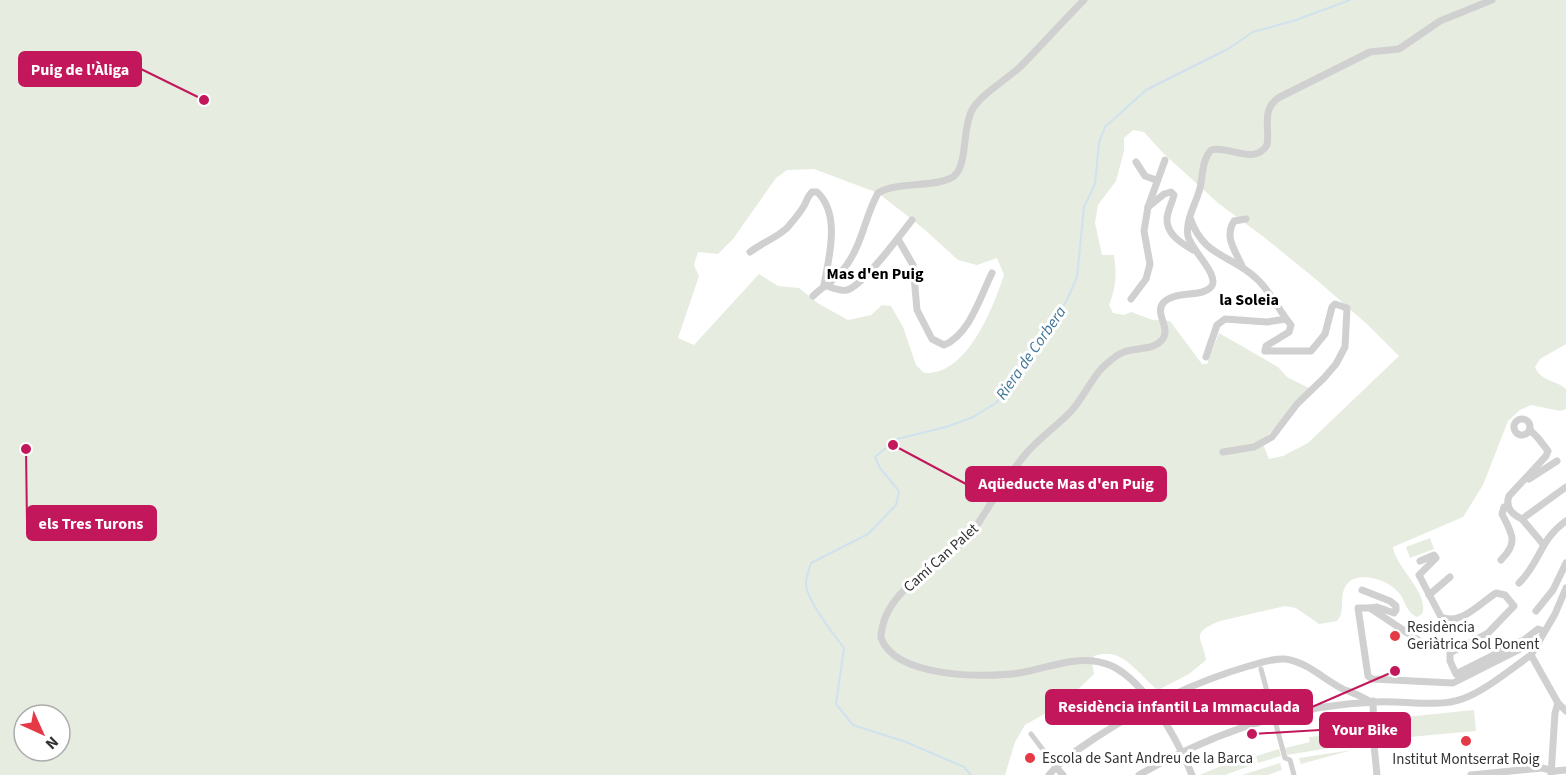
<svg xmlns="http://www.w3.org/2000/svg" width="1566" height="775" font-family="'Source Sans 3',sans-serif">
<style>
.green{fill:#e6ecdf;fill-rule:evenodd}
.lines{fill:none;stroke-linecap:round;stroke-linejoin:round}
.stream{stroke:#cfe2ee;stroke-width:2}
.pedestrian{stroke:#d0d0d0;stroke-width:5}
.minor{stroke:#d0d0d0;stroke-width:7}
.poi-dot{fill:#e63946;stroke:#fff;stroke-width:2}
.labels{text-anchor:middle;dominant-baseline:central;stroke-width:6;stroke-linejoin:round;paint-order:stroke}
.street-label{font-size:15px;fill:#333;stroke:#fff}
.poi-label{font-size:15px;fill:#333;stroke:#fff;text-anchor:start}
.neighbourhood-label{font-size:16px;font-weight:bold;fill:#000;stroke:#fff}
.water-label{font-size:16px;font-style:italic;fill:#3f7597;stroke:#fff}
.leader{fill:none;stroke:#c2185b;stroke-width:2}
.callout-dot{fill:#c2185b;stroke:#fff;stroke-width:2}
.callout{fill:#c2185b;stroke:#c2185b;stroke-width:2}
.callout-label{font-size:16px;text-anchor:middle;font-weight:bold;fill:#fff}
</style>
<rect width="100%" height="100%" fill="#fff"/>
<g class="green">
<path d="M0 0H1566V344L1540 359 1535 367C1540 381 1556 380 1566 389V409L1560 411 1531 405 1520 410 1508 421 1483 485 1463 517 1393 547C1395 567 1430 593 1422 614L1417 617C1405 612 1406 600 1398 592 1388 580 1360 571 1348 583 1337 595 1347 611 1337 621L1319 624 1296 608 1285 606 1220 621C1189 634 1202 636 1206 660L1189 674 1158 690C1139 676 1123 645 1094 656L1092 663 1094 674 1065 702 1025 725 1015 742 1005 775H0ZM1133 130 1144 132 1163 153 1218 203 1265 238 1318 281 1369 326 1399 356 1308 443 1283 456 1269 459 1262 442 1309 388 1287 377 1278 367 1219 333 1207 364H1202L1170 321 1153 320 1131 312 1124 315 1113 313 1109 305C1116 286 1117 276 1114 255H1102L1095 223 1098 205 1116 181 1124 151V138ZM814 169 878 193 924 229 958 260 977 265 997 258 1004 275C993 308 967 376 924 373L916 365 903 327 891 306 882 305 871 315 848 320 819 304 799 288 778 286 759 274 694 345 678 338 699 276 694 265 698 252 718 254 733 239 776 178 787 170ZM24 715H60V751H24Z"/>
<polygon points="1430,538 1434,549 1410,558 1406,547"/>
<polygon points="1474,710 1476,731 1387,739 1385,719"/>
<polygon points="1361,731 1361,743 1287,755 1285,748 1310,742 1309,737"/>
<polygon points="1279,749 1281,756 1258,763 1256,756"/>
<polygon points="1352,750 1301,764 1299,758"/>
<polygon points="1249,754 1252,765 1225,775 1200,775"/>
<polygon points="1280,763 1282,770 1268,775 1242,775"/>
</g>
<g class="lines">
<path class="stream" d="M971 775 964 767 906 742 853 725 836 704 844 648C833 634 809 603 806 586 805 579 809 570 811 563L868 534 896 505 899 491 880 468 875 457 897 439 946 427 973 417 996 403 1007 387 1012 374 1038 343 1067 300 1077 277 1084 207 1095 184 1099 143 1105 127 1146 90 1228 49 1253 32 1296 20 1350 0"/>
<g class="pedestrian">
<polyline points="1261,669 1285,758 1290,760 1294,775"/>
<polyline points="1031,734 1056,767"/>
</g>
<g class="minor">
<polyline points="1136,162 1145,176 1156,180"/>
<path d="M1148 207 1164 194 1171 192 1174 195C1172 203 1168 210 1167 218 1166 234 1181 243 1193 250"/>
<path d="M1190 218C1204 258 1231 254 1257 279 1271 292 1279 311 1291 325L1289 332 1266 346 1265 351H1311L1325 334 1332 307 1335 304 1347 308 1345 347 1336 364 1324 378 1297 404 1272 437 1254 447 1223 452"/>
<path d="M898 239 913 265 917 310 932 339 944 345C970 334 980 297 992 273"/>
<path d="M750 252C762 243 776 238 787 228 793 221 801 212 805 204 807 199 808 196 812 192H817C841 214 829 257 824 285"/>
<path d="M1242 266C1235 250 1224 237 1234 221L1246 219"/>
<path d="M824 285C831 287 839 292 847 290 863 286 901 234 912 220"/>
<path d="M813 296C822 287 834 281 842 271 862 248 864 218 878 193 897 181 939 188 954 176 968 164 962 128 972 110 981 94 1006 80 1020 67 1042 45 1062 22 1084 0"/>
<polyline points="1131,299 1146,279 1150,264 1144,231 1148,207 1165,160"/>
<polyline points="1206,357 1217,325 1225,319 1267,322 1286,319"/>
<circle cx="1522" cy="427" r="8"/>
<polyline points="1529,479 1557,461"/>
<path d="M1522 519C1511 514 1505 507 1509 496L1546 456 1548 451 1538 438 1530 430"/>
<polyline points="1543,544 1522,519 1566,487"/>
<path d="M1501 560C1519 542 1512 534 1502 514L1504 507 1508 508"/>
<path d="M1420 561 1434 555 1436 558 1419 575 1441 617C1461 626 1480 603 1496 593L1505 595 1514 606 1488 633 1450 653V661L1456 674 1524 640 1538 629 1544 631"/>
<path d="M1519 583C1541 562 1539 540 1566 521"/>
<polyline points="1362,590 1390,601 1396,606 1396,610 1394,613 1377,607 1370,608 1424,644"/>
<polyline points="1429,595 1450,577"/>
<polyline points="1370,608 1358,608 1368,676 1372,679 1453,683 1526,646 1535,645"/>
<polyline points="1536,611 1553,590 1566,563"/>
<polyline points="1531,655 1555,614 1566,588"/>
<polyline points="1531,655 1558,703 1566,711"/>
<polyline points="1373,701 1374,745 1377,775"/>
<polyline points="1056,767 1063,775"/>
<path d="M1049 775C1061 760 1079 749 1095 738 1143 707 1194 682 1249 666 1260 663 1273 658 1285 659 1307 662 1322 678 1341 688 1351 693 1361 695 1370 702"/>
<path d="M1139 775C1212 733 1291 705 1376 702 1401 700 1438 708 1462 699 1485 691 1511 669 1531 655"/>
<path d="M1192 775C1178 741 1147 683 1112 666 1080 652 1051 668 1019 673 984 678 896 678 881 638 882 594 930 571 958 547 976 530 980 520 993 500 1002 485 1013 470 1024 456 1038 438 1058 426 1073 409 1084 396 1091 380 1102 368 1109 362 1115 355 1124 352 1136 347 1152 351 1162 340 1172 328 1153 313 1164 302 1177 290 1201 298 1211 287 1221 276 1191 250 1188 236 1185 220 1196 204 1200 188 1203 175 1202 160 1211 150 1229 145 1254 166 1267 145 1270 127 1261 111 1278 98L1370 52 1399 49 1440 21 1492 0"/>
<polyline points="1471,775 1542,768 1555,771 1566,770"/>
<polyline points="1551,775 1555,713 1558,703"/>
</g>
</g>
<g class="poi-dot">
<circle cx="1395" cy="636" r="6"/>
<circle cx="1466" cy="741" r="6"/>
<circle cx="1030" cy="758" r="6"/>
</g>
<g class="labels">
<g class="street-label">
<text transform="translate(941 558) rotate(-42)">Camí Can Palet</text>
</g>
<g class="poi-label">
<text x="1407" y="627">Residència<tspan x="1407" dy="17">Geriàtrica Sol Ponent</tspan></text>
<text x="1042" y="758">Escola de Sant Andreu de la Barca</text>
<text x="1466" y="759" text-anchor="middle">Institut Montserrat Roig</text>
</g>
<g class="neighbourhood-label">
<text x="875" y="274">Mas d'en Puig</text>
<text x="1249" y="300">la Soleia</text>
</g>
<g class="water-label">
<text transform="translate(1031 353) rotate(-55)">Riera de Corbera</text>
</g>
</g>
<path class="leader" d="M204 100L141 69M893 445L966 484M26 449L27 523M1395 671L1312 707M1252 734L1320 730"/>
<g class="callout-dot">
<circle cx="204" cy="100" r="6"/>
<circle cx="893" cy="445" r="6"/>
<circle cx="26" cy="449" r="6"/>
<circle cx="1395" cy="671" r="6"/>
<circle cx="1252" cy="734" r="6"/>
</g>
<g class="callout">
<rect x="19" y="52" width="122" height="34" rx="6"/>
<rect x="966" y="467" width="200" height="34" rx="6"/>
<rect x="27" y="506" width="129" height="34" rx="6"/>
<rect x="1046" y="690" width="266" height="34" rx="6"/>
<rect x="1320" y="713" width="90" height="34" rx="6"/>
</g>
<g class="callout-label">
<text x="80" y="75">Puig de l'Àliga</text>
<text x="1066" y="489">Aqüeducte Mas d'en Puig</text>
<text x="91" y="529">els Tres Turons</text>
<text x="1179" y="712">Residència infantil La Immaculada</text>
<text x="1365" y="735">Your Bike</text>
</g>
<g transform="translate(42 733) rotate(135)"><circle r="28" fill="#ffffff" stroke="#adadad" stroke-width="1.5"/>
<path d="M0-4.5L10 22L0 15L-10 22Z" fill="#e63946"/>
<text y="-9" font-size="16" font-weight="bold" text-anchor="middle" fill="#333333">N</text>
</g>
</svg>
